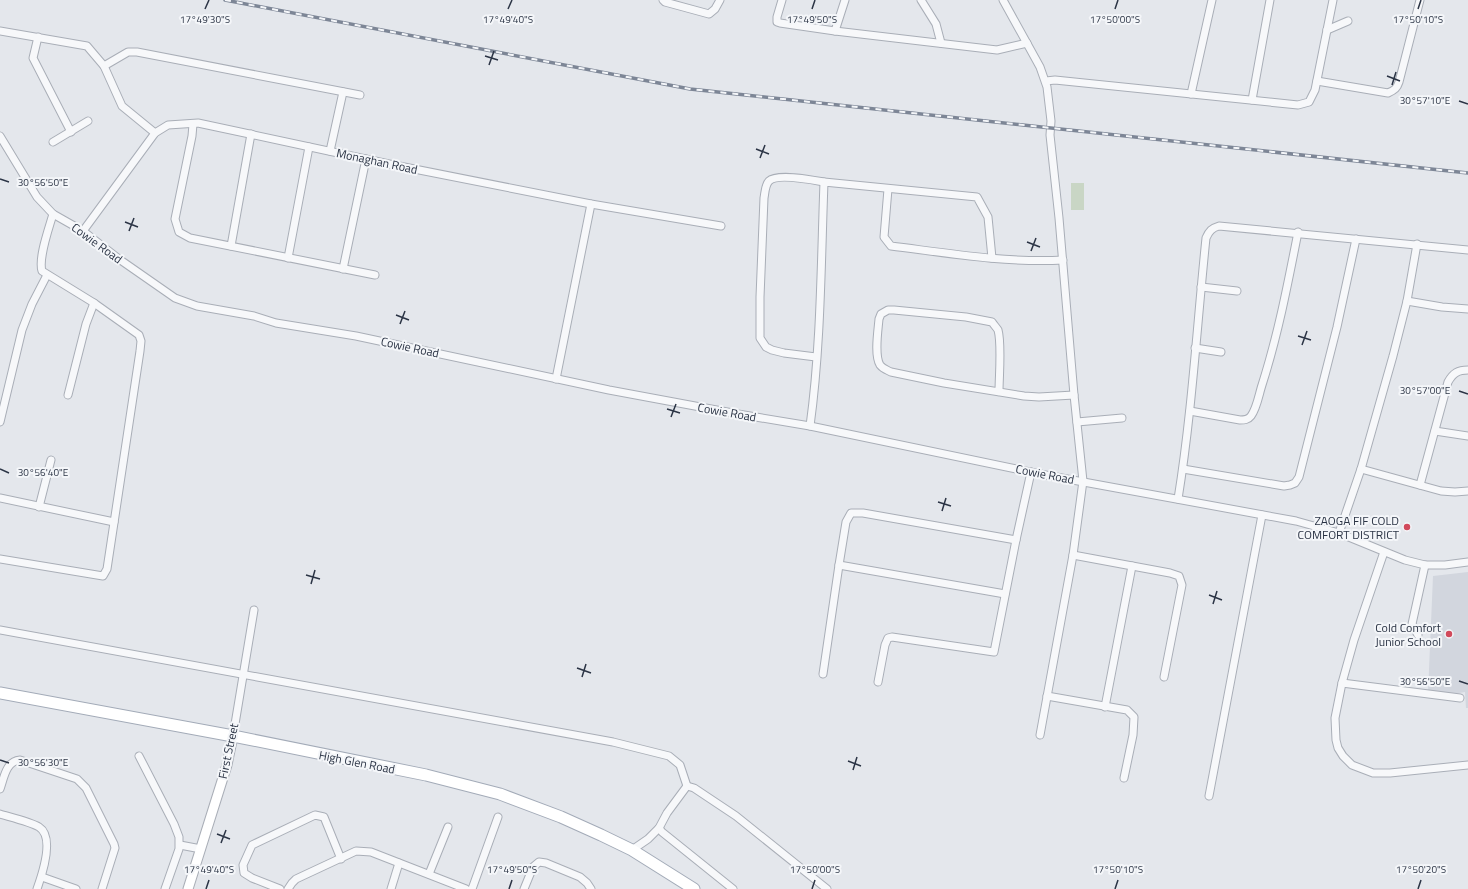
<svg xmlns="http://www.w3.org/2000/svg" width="1468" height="889" font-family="'Titillium Web',sans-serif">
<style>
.built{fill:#d2d6de}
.green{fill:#c9d6c5}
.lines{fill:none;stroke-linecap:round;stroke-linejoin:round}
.street-casing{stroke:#a9aeb7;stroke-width:9}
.secondary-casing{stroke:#a9aeb7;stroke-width:11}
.primary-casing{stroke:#a3abb8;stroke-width:13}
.street{stroke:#f7f8fa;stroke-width:7}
.secondary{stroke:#fff;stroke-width:9}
.primary{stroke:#fff;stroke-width:11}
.rail-casing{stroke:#7d8696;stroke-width:3.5}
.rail{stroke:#f4f6f9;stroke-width:2;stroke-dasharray:6;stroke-linecap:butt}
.ticks{fill:none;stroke:#2b3445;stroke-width:1.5}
.poi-dot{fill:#d1495b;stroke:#f4f6f9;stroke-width:1.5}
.labels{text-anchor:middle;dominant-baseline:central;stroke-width:4;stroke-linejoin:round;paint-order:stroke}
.street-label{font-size:12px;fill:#2b3445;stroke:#f4f6f9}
.poi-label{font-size:12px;fill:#2b3445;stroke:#f4f6f9;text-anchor:end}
.ticks-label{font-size:10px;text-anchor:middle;fill:#2b3445;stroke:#f4f6f9;stroke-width:4;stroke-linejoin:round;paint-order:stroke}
</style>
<rect width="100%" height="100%" fill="#e4e7ec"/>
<polygon class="built" points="1468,572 1468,708 1466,708 1465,692 1447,695 1428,693 1433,576"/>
<rect class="green" x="1071" y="183" width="13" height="27"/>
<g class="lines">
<g class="street-casing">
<g id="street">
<polyline points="663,0 665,2 709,14 715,9 720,0"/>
<polyline points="782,0 777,17 777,22 780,23 835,31 997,50 1027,43"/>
<polyline points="921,0 936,24 941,43"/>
<polyline points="1003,0 1040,67 1047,87 1051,121 1050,135 1059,218 1074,395 1083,481 1073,555 1040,735"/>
<polyline points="1327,30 1348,21"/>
<polyline points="0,31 87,46 104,66 122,106 155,133"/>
<polyline points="835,31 845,0"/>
<polyline points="38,37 33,58 71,132"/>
<polyline points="104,66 128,52 137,52 360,95"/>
<polyline points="1046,81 1055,80 1298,105 1309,102 1315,90 1333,0"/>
<path d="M1317 81 1388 93C1395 90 1397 88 1399 82L1420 0"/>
<polyline points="1191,94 1212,0"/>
<polyline points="1252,100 1270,0"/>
<polyline points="193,124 192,136 175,219 179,232 190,238 375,275"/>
<polyline points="0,136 37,197 53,214 83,231 119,259 175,298 197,306 254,316 276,323 356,336 609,390 738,414 810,426 1040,474 1296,521 1339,533 1405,560 1425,565 1445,565 1468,562"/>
<polyline points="53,142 88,121"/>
<polyline points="330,151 343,92"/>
<path d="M888 189 884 237 891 246C947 253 1005 263 1063 260"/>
<polyline points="83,231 155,133 168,125 198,123 389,164 591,204 721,226"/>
<polyline points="231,246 251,134"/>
<polyline points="288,258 309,147"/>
<polyline points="343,269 366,159"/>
<polyline points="1201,287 1237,291"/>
<polyline points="1407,301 1442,307 1468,309"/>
<polyline points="1195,348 1221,352"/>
<path d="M816 357 784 353 772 350 766 347 760 338V297L764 198C765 193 765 185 769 181 777 173 813 180 824 182"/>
<polyline points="556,379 591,204"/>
<path d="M999 392C999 376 1002 344 998 330 996 327 994 325 992 322L966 317 894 310H888L881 314 879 319C878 331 874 355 880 365 883 369 887 370 891 372L944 383 1024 396 1039 397 1074 395"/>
<polyline points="68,395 86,324 94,303"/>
<path d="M1190 411 1240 420C1244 420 1248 420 1251 416 1257 408 1259 394 1262 385 1278 335 1288 283 1298 232"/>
<polyline points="0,422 22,330 32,304 47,275"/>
<polyline points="1077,422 1122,418"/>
<path d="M810 426C821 346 821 263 824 182L977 197 988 217 992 258"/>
<polyline points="1435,431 1468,436"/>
<polyline points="1183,469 1284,486 1290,485 1295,483 1299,477 1337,327 1356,239"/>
<polyline points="1361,469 1441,491 1455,492 1468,491"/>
<path d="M1420 485 1448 382C1453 373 1458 370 1468 370"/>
<polyline points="0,498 114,522"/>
<path d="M1178 499C1192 412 1197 325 1206 238 1209 231 1212 228 1219 226L1468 250"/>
<polyline points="39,507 51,460"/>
<polyline points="1339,533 1361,469 1393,356 1407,301 1417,244"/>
<polyline points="1384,552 1354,640 1342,683 1335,718 1336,740 1338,748 1343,756 1352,765 1373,773 1390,773 1468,765"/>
<polyline points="1073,555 1170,573 1179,576 1182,585 1164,677"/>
<path d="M0 559 103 576 107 569 140 351 141 341 139 335 94 303 42 271C38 258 49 228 53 214"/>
<polyline points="839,565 1005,594"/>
<polyline points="0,630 613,742 669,756 680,765 687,786"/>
<polyline points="1418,635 1412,624 1425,565"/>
<polyline points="823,674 839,565 846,522 851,513 863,513 1016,540"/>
<polyline points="878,682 885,645 888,638 892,637 994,652 1016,540 1031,472"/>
<polyline points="1342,683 1460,698"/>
<polyline points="1047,696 1127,710 1134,717 1133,735 1124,778"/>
<polyline points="1105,707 1132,566"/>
<polyline points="233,736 254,610"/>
<polyline points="139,756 174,824 179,837 179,849 165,889"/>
<polyline points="687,786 694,788 736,816 827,889"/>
<path d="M0 789C4 778 6 761 20 760L77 779 86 788 114 844 115 848 102 889"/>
<polyline points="1209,796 1262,515"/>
<path d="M0 814C10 817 31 822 39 827 55 837 42 875 37 889"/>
<polyline points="659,828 662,832 733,889"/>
<polyline points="180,845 201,849"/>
<polyline points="632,850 648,839 659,828 667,813 687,786"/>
<polyline points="429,874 448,827"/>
<polyline points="42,877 76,889"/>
<polyline points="280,889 252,878 244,873 243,865 252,845 315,815 324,817 341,859"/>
<polyline points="288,889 292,883 296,879 356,851 371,852 466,889"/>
<polyline points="391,889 399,863"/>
<polyline points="472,889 498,817"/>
<polyline points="524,889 533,867 539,862 546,863 580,877 587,883 591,889"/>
</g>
</g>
<g class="secondary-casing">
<polyline id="secondary" points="188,889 227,765 233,736"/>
</g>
<g class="primary-casing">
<polyline id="primary" points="0,693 233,736 426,775 500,794 561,817 601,835 632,850 694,889"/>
</g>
<use href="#street" class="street"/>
<use href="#secondary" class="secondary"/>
<use href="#primary" class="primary"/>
<g class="rail-casing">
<polyline id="rail" points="225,0 690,89 1468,173"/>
</g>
<use href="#rail" class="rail"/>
</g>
<path class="ticks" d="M205 9 209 0M508 9 512 0M812 9 815 0M1115 9 1118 0M1418 9 1421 0M485 56 498 60M489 65 494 51M1387 76 1400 81M1392 85 1396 72M1459 101 1468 104M756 149 769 154M760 158 765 145M0 179 9 182M125 222 138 227M129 231 134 218M1027 242 1040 247M1031 251 1036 238M396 315 409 320M400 324 405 311M1298 336 1311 340M1302 345 1307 331M1459 391 1468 394M667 409 680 413M671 417 676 404M0 469 9 473M938 502 951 506M942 511 946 498M306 575 320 579M311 584 315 570M1209 595 1222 600M1213 604 1217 591M577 668 591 673M582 677 586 664M1459 681 1468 684M0 760 9 763M848 761 861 766M853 770 857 757M217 834 230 839M221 843 226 830M206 889 209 880M509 889 512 880M812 889 815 880M1115 889 1118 880M1418 889 1421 880"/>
<g class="poi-dot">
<circle cx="1407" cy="527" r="4"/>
<circle cx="1449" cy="634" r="4"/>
</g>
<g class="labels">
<g class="street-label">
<text transform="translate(377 161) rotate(12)">Monaghan Road</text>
<text transform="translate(97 243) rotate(36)">Cowie Road</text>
<text transform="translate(410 347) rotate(12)">Cowie Road</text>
<text transform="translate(727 412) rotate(10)">Cowie Road</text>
<text transform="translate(1045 474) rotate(11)">Cowie Road</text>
<text transform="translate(228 751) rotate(-78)">First Street</text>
<text transform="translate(357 762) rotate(11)">High Glen Road</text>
</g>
<g class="poi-label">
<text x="1399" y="520">ZAOGA FIF COLD<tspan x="1399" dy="14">COMFORT DISTRICT</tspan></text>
<text x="1441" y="627">Cold Comfort<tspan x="1441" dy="14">Junior School</tspan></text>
</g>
</g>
<g class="ticks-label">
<text x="205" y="23">17°49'30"S</text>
<text x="508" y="23">17°49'40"S</text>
<text x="812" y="23">17°49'50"S</text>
<text x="1115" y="23">17°50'00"S</text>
<text x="1418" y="23">17°50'10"S</text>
<text x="1425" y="104">30°57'10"E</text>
<text x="43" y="186">30°56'50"E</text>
<text x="1425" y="394">30°57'00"E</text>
<text x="43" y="476">30°56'40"E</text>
<text x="1425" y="685">30°56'50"E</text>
<text x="43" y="766">30°56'30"E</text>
<text x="209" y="873">17°49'40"S</text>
<text x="512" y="873">17°49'50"S</text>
<text x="815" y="873">17°50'00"S</text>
<text x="1118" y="873">17°50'10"S</text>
<text x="1421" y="873">17°50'20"S</text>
</g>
</svg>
